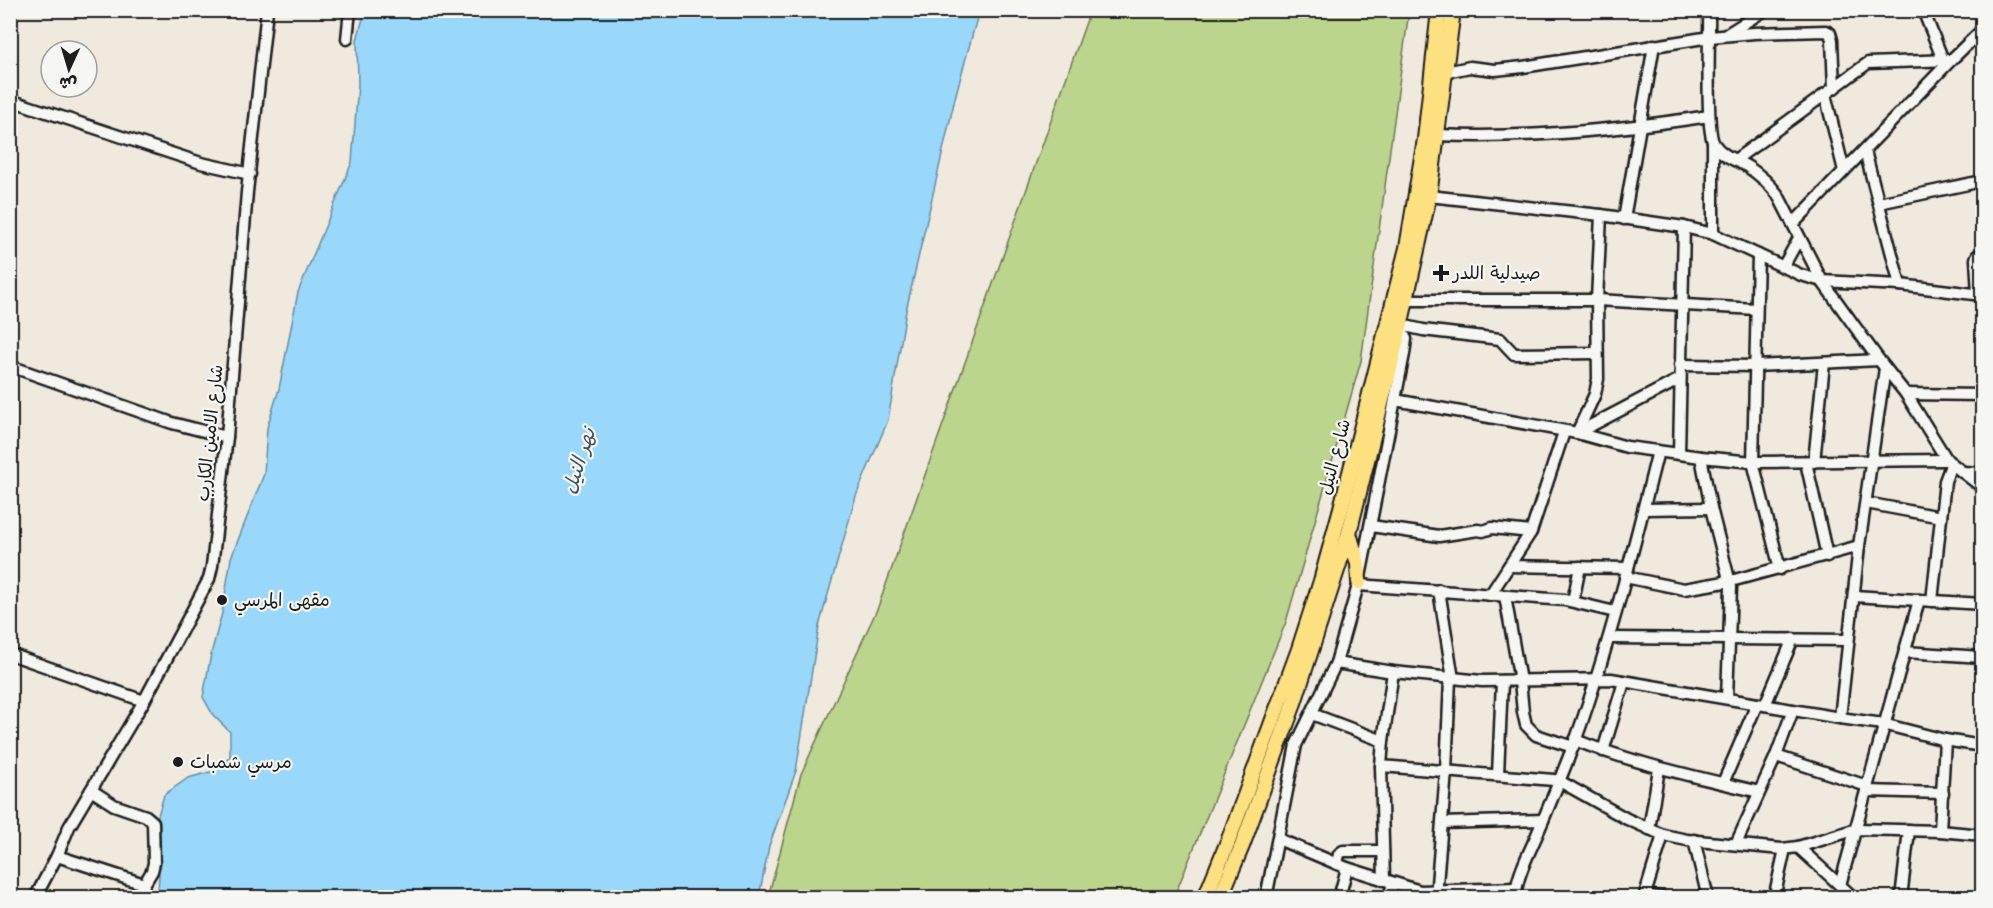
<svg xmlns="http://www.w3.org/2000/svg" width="1993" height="908" font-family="'Comic Neue','Playpen Sans Arabic',sans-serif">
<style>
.green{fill:#bbd58d;stroke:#6c7854;stroke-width:1.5}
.water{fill:#99d8fa;stroke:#678da1;stroke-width:1.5}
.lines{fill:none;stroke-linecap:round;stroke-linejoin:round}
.minor-casing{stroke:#1c1c1c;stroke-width:15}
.major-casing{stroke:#1c1c1c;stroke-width:18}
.minor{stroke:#f6f6f2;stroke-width:10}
.major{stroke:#fde080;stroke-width:14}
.poi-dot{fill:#1c1c1c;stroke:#f6f6f2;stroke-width:2}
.labels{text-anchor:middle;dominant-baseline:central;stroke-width:4.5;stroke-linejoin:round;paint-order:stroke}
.poi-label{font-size:18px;fill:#1c1c1c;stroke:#f6f6f2;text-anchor:start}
.street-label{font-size:18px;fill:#1c1c1c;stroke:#f6f6f2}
.water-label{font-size:20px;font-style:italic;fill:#42545f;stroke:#f6f6f2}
</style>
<rect width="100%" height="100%" fill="#f0eade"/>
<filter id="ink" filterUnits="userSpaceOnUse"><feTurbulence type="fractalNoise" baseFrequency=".0167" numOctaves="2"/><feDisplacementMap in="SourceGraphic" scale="12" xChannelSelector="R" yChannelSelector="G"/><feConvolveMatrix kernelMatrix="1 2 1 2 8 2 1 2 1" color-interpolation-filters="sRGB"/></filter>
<g filter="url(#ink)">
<polygon class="green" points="1090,11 1409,11 1361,361 1286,622 1174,897 768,897 801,774 878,607"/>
<polygon class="water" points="365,11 979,11 956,94 906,311 888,420 856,496 819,626 796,771 769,846 759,897 155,897 158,891 159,875 154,829 164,795 188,778 214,771 230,757 230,732 213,715 203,697 211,654 222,613 231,558 264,474 267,428 279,389 298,292 352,162 358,84 357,40"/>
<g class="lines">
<g class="minor-casing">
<g id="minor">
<path d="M1709 10C1710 35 1705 130 1714 144 1722 156 1736 160 1748 167 1760 175 1769 183 1778 195L1822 281 1879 360 1906 394 1947 460 1982 487"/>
<polyline points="1923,10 1943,60"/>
<polyline points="1727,34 1765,10"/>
<polyline points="347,39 350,10"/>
<polyline points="1446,72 1470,67 1495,70 1523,67 1710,37 1754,33 1826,31 1830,33 1832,40 1834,88"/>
<polyline points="1825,94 1844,171"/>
<polyline points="10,100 201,163 250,174"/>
<path d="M1437 135C1529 139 1619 130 1709 116"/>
<polyline points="1865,151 1900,285"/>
<polyline points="1735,160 1868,63 1951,60"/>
<polyline points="1429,196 1601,215 1684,227 1713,234 1801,275 1822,281 1900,285 1982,295"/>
<polyline points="1879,203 1982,181"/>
<polyline points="1624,219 1654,45"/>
<polyline points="1793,224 1951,60 1982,30"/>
<polyline points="1713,234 1713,142"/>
<polyline points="1758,255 1753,462 1780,569"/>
<polyline points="1783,267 1799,238"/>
<polyline points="1978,294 1976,259 1977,256 1982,254"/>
<polyline points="1406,300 1597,300 1756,309"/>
<polyline points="1401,325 1423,330 1500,339 1514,354 1597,353"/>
<polyline points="1680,365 1755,366 1879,360"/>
<polyline points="10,366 172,423 227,437"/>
<polyline points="1906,394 1982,395"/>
<polyline points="1395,400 1577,433 1627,447 1701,457 1753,462 1947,460"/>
<polyline points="1577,433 1595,394 1598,379 1597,300 1601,215"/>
<polyline points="1577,433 1680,379"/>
<polyline points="1679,453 1684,227"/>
<polyline points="1701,457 1711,508 1731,587 1727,698"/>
<polyline points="1806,462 1827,556"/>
<polyline points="1814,462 1824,363"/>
<polyline points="1962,472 1982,473"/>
<polyline points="1866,503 1941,517"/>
<polyline points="1644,509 1711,508"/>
<polyline points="1371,526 1439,536 1478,530 1483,531 1492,528 1531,532"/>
<polyline points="1509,566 1628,568"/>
<polyline points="1625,577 1684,589 1731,581 1859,546"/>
<polyline points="1358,585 1565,600 1615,612"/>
<polyline points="1439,590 1453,679"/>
<polyline points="1490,595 1531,532 1564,432"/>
<polyline points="1505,596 1520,681 1523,712 1526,725 1536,735 1573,747"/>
<polyline points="1854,596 1982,604"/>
<polyline points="1573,601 1580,567"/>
<polyline points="1932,601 1945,481 1951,465"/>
<polyline points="1610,638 1848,640"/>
<polyline points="1905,652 1982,657"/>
<polyline points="10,654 144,701 209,579 212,566 227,437 247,192 267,10"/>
<polyline points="1336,663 1393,672 1482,681 1611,679 1840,718 1883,724 1945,740 1982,746"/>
<polyline points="1765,705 1793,639"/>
<polyline points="1312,714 1383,741 1381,766 1554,780 1563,783 1627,819 1663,835 1687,840 1782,849 1798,847 1854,898"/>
<polyline points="1840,718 1859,546 1885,368"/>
<path d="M1575 740C1635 764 1697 777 1759 792"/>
<polyline points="1383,741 1393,672"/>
<polyline points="1603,751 1624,682"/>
<polyline points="1776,756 1867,786"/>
<polyline points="1381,766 1384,880"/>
<polyline points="1498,775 1502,681"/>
<polyline points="1723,783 1757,704"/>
<polyline points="91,790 114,805 146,816 153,822 154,863 152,871 136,898"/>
<polyline points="1866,791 1943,793"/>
<polyline points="1442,823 1543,820"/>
<polyline points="1649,829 1659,769"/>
<polyline points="1940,831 1945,740"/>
<polyline points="1278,839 1347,868 1420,891 1516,888"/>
<polyline points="1694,840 1708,898"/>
<polyline points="1736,844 1776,756 1793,710"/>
<polyline points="1798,847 1857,829 1940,831 1982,835"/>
<polyline points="57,856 144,884"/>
<polyline points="1337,864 1339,854 1343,851 1383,851"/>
<polyline points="1840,885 1919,600"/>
<polyline points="1645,895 1664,898"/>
<polyline points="1436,897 1446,771 1450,679"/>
<polyline points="35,898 57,856 69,827 144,701"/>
<polyline points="1266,898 1296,745 1336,663 1359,582 1404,354 1406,339 1400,327"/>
<polyline points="1339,898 1347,868"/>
<polyline points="1389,898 1393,883"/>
<path d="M1515 898C1517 876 1527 857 1536 837 1550 804 1564 770 1577 736 1610 643 1634 547 1658 451"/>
<polyline points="1644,898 1663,835"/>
<polyline points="1774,898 1785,849"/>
<polyline points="1901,898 1909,830"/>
</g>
</g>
<g class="major-casing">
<g id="major">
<polyline points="1349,533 1358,564 1359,582"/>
<polyline points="1205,898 1229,839 1299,649 1321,581 1341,508 1407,248 1425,139 1439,10"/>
<polyline points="1220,898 1242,846 1292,709 1349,533 1400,327 1429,196 1453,10"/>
</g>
</g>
<use href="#minor" class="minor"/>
<use href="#major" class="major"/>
</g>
</g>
<g class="poi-dot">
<path d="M1438 264h6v6h6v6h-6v6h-6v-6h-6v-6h6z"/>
<circle cx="222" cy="600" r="6"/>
<circle cx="178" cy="762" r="6"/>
</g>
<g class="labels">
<g class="poi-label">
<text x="1453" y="273">صيدلية اللدر</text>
<text x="234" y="600">مقهى المرسي</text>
<text x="190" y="762">مرسي شمبات</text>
</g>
<g class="street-label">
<text transform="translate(210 433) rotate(-84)">شارع الامين الكارب</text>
<text transform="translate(1335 457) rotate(-75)">شارع النيل</text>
</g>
<g class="water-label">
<text transform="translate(579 461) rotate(-72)">نهر النيل</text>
</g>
</g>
<rect width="1993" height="908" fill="none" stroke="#f6f6f2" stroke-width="36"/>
<rect x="18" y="18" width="1957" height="872" fill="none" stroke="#1c1c1c" stroke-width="2" filter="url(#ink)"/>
<g transform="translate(69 69) rotate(184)"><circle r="28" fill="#f6f6f2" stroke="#9f9f9c" stroke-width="1.5"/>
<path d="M0-4.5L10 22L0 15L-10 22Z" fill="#1c1c1c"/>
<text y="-9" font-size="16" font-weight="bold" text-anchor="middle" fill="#1c1c1c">ش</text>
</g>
</svg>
